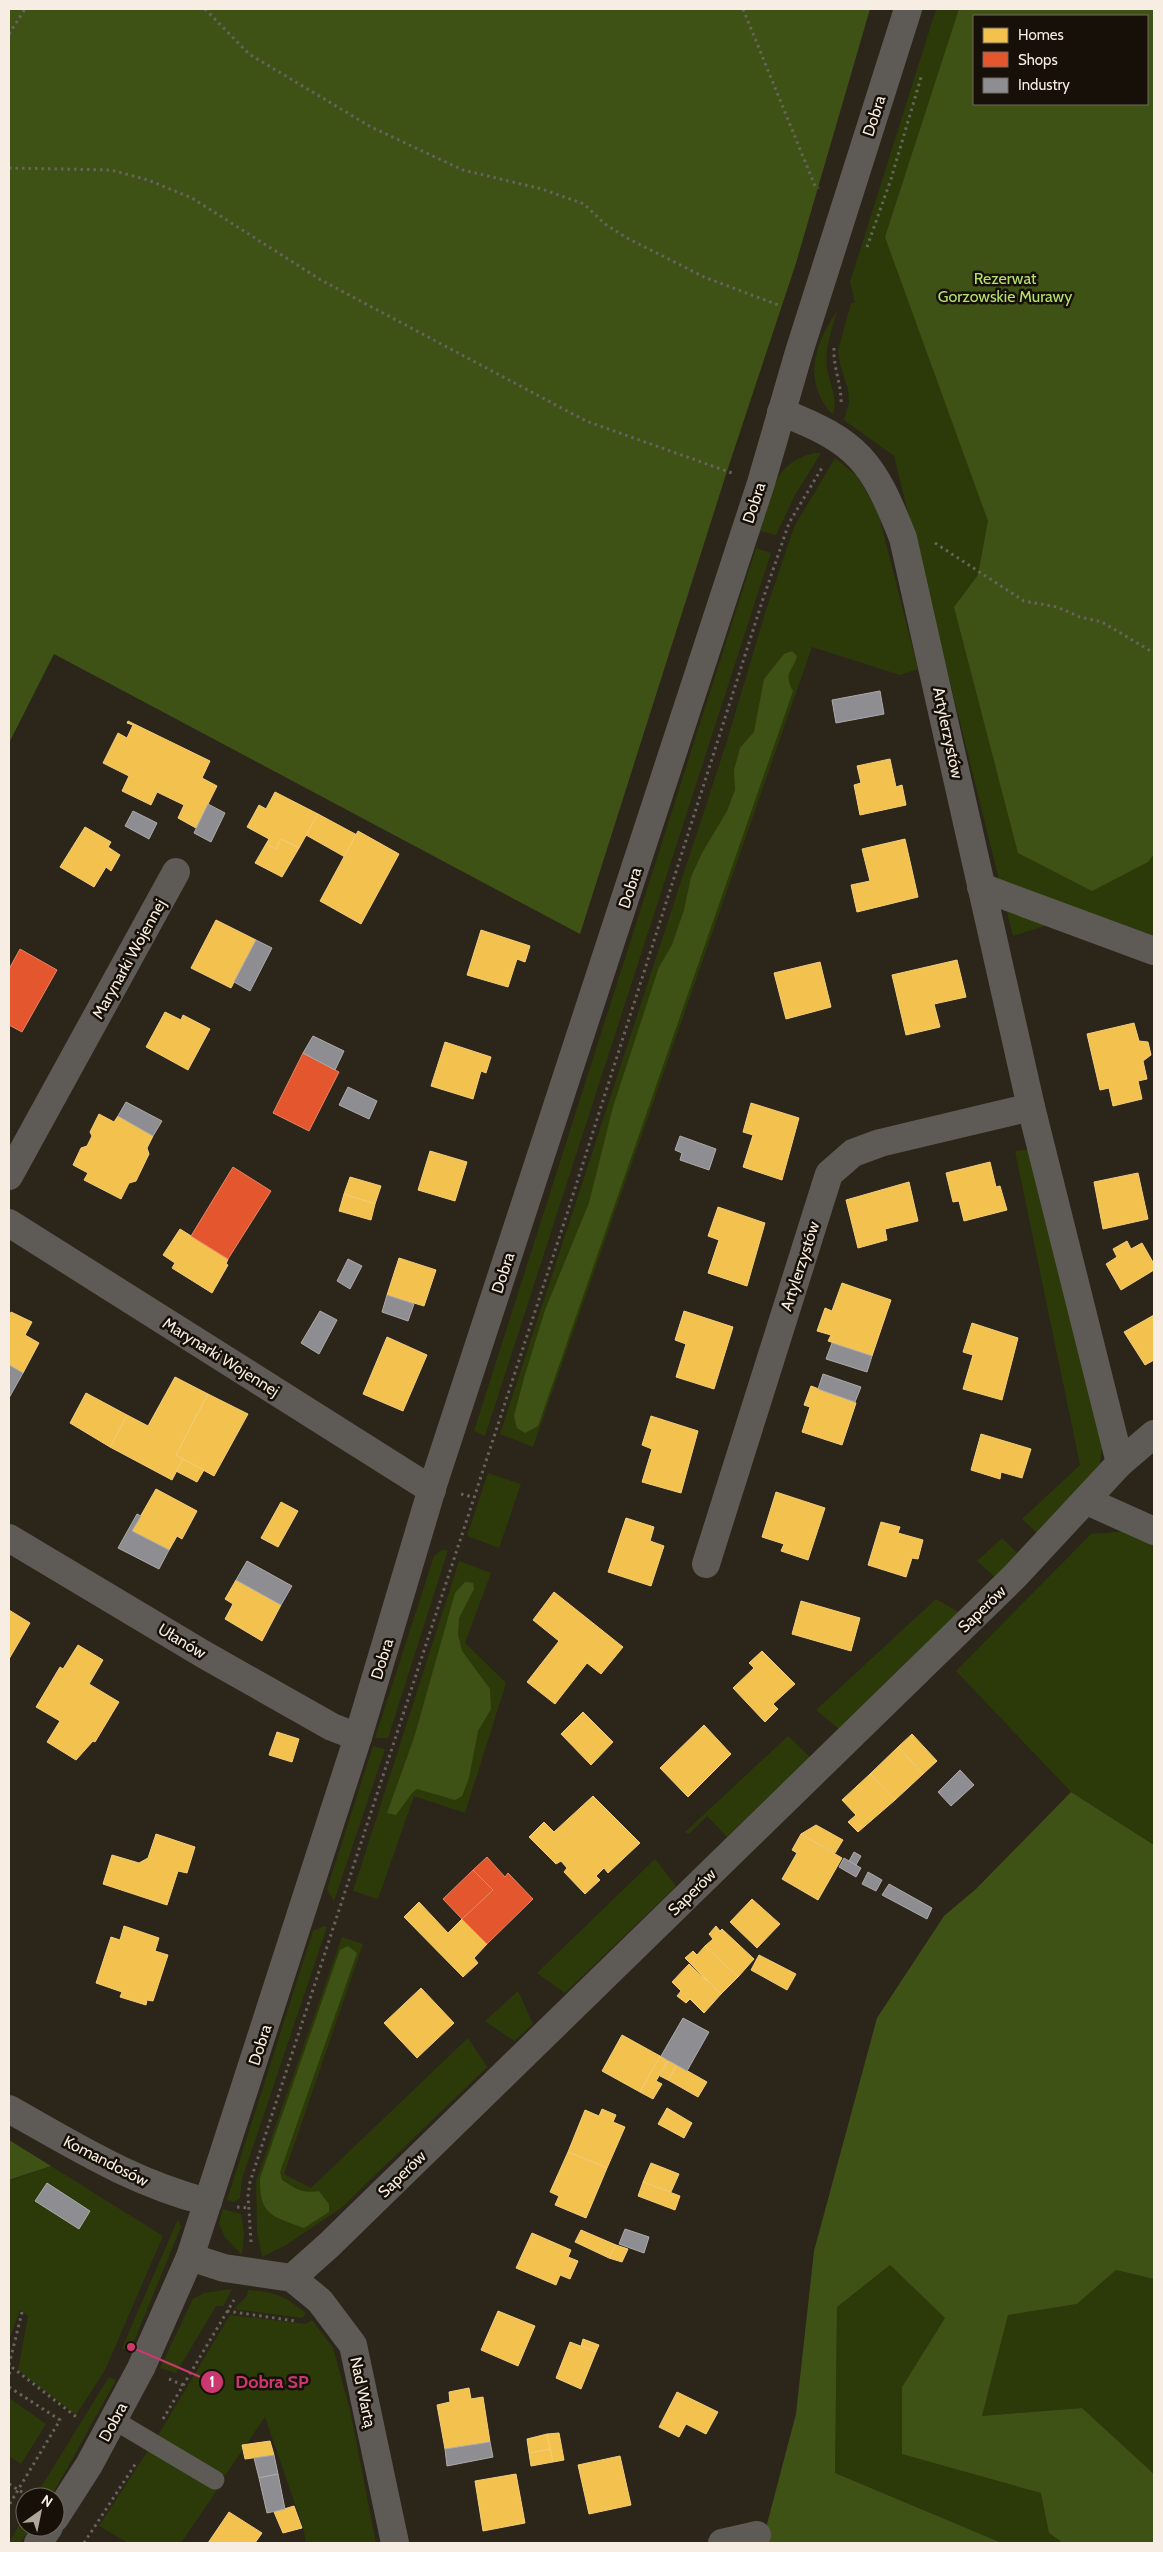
<svg xmlns="http://www.w3.org/2000/svg" width="1163" height="2552" font-family="Cabin,sans-serif">
<style>
.green{fill:#2c3a09;fill-rule:evenodd}
.forest{fill:#3f5216;fill-rule:evenodd}
.homes{fill:#f2c14e;stroke:#f4ce7a}
.shops{fill:#e4572e;stroke:#ea8464}
.industry{fill:#8d8d92;stroke:#adaaaa}
.lines{fill:none;stroke-linecap:round;stroke-linejoin:round}
.path{stroke:#67635e;stroke-width:3;stroke-dasharray:2.5 4;stroke-linecap:butt}
.service{stroke:#5e5b56;stroke-width:19}
.minor{stroke:#5e5b56;stroke-width:28}
.tertiary{stroke:#5e5b56;stroke-width:28}
.labels{text-anchor:middle;dominant-baseline:central;stroke-width:5;stroke-linejoin:round;paint-order:stroke}
.street-label{font-size:16px;fill:#f7ede2;stroke:#171008}
.park-label{font-size:16px;fill:#b4e06c;stroke:#171008}
.leader{fill:none;stroke:#ca386f;stroke-width:2}
.callout-dot{fill:#ca386f;stroke:#171008;stroke-width:2}
.mark-label{font-size:15px;text-anchor:middle;font-weight:bold;fill:#fff}
.callout-label{font-size:18px;text-anchor:middle;font-weight:bold;fill:#ca386f;stroke:#171008;stroke-width:5;stroke-linejoin:round;paint-order:stroke}
</style>
<rect width="100%" height="100%" fill="#2c251a"/>
<g class="green">
<path d="M936 9H1154V964L1051 924 1013 936 894 456 844 420 849 403 848 390 840 364 838 351 851 303H855L850 282ZM974 16H1147V104H974Z"/>
<path d="M837 311C832 329 824 350 827 369 830 385 838 398 833 415 802 382 814 345 837 311Z"/>
<path d="M814 453H821L795 495 776 535 760 531C772 495 772 463 814 453Z"/>
<polygon points="835,458 857,476 878,512 918,669 900,675 812,647 533,1447 500,1434 726,744 767,607 794,527"/>
<polygon points="756,548 771,553 485,1436 474,1431"/>
<polygon points="1032,1149 1103,1440 1100,1464 1039,1535 1022,1519 1080,1465 1015,1151"/>
<polygon points="488,1473 521,1484 499,1548 467,1536"/>
<polygon points="1129,1531 1154,1543 1154,1845 1071,1792 956,1671 1091,1534"/>
<polygon points="1002,1538 1019,1555 996,1578 977,1561"/>
<polygon points="442,1550 448,1550 388,1738 375,1738 434,1556"/>
<polygon points="459,1561 491,1573 465,1643 506,1683 465,1813 414,1796 378,1899 353,1891"/>
<polygon points="936,1599 960,1613 839,1729 816,1710"/>
<polygon points="788,1736 810,1757 727,1837 707,1816 689,1834 685,1832"/>
<polygon points="373,1746 385,1749 334,1901 327,1889"/>
<polygon points="655,1859 676,1886 565,1993 537,1973"/>
<polygon points="324,1926 327,1927 242,2179 240,2198 234,2202 227,2200 313,1931"/>
<polygon points="342,1937 363,1944 284,2174 311,2188 468,2038 487,2067 341,2208 286,2245 262,2257 257,2231 256,2181"/>
<polygon points="518,1991 533,2024 514,2041 485,2021"/>
<polygon points="51,2166 163,2236 105,2370 76,2415 18,2370 28,2316 20,2310 9,2340 9,2181"/>
<polygon points="223,2209 241,2214 244,2233 242,2255 225,2237 219,2224"/>
<polygon points="178,2219 181,2227 130,2351 122,2348"/>
<polygon points="890,2265 945,2318 902,2387 903,2454 1042,2493 1049,2533 1063,2543 1002,2543 835,2473 837,2307"/>
<polygon points="1116,2270 1154,2279 1154,2474 1082,2408 982,2416 1008,2315 1077,2304"/>
<polygon points="232,2289 223,2306 216,2306 176,2373 160,2368 193,2299 204,2293"/>
<path d="M248 2290C275 2292 285 2296 306 2313L302 2318 234 2309 247 2296Z"/>
<polygon points="230,2315 306,2324 312,2320 333,2348 350,2410 376,2543 306,2543 303,2527 265,2417 224,2477 157,2437"/>
<polygon points="109,2377 116,2380 51,2497 35,2497"/>
<polygon points="9,2398 46,2424 21,2464 9,2456"/>
<polygon points="149,2449 217,2490 181,2543 128,2543 99,2526"/>
<polygon points="25,2514 25,2527 31,2527 20,2543 9,2543"/>
</g>
<g class="forest">
<polygon points="9,9 870,9 796,263 729,465 580,934 54,654 9,743"/>
<path d="M959 9H1154V854L1148 862 1092 891 1018 853 954 607 978 575 988 521 885 237ZM1147 16V104H974V16Z"/>
<path d="M792 651 797 656C792 673 783 672 793 691L538 1426 525 1433 517 1428 514 1416 524 1378 545 1310 589 1203 613 1107 659 967 672 945 684 910 691 877 702 853 727 811 735 790 734 770 740 748 754 732 764 679 784 654Z"/>
<polygon points="465,1582 473,1583 474,1589 459,1618 458,1635 462,1651 490,1689 491,1709 478,1731 469,1778 462,1796 455,1800 417,1789 412,1793 396,1815 387,1813 414,1738 455,1593"/>
<polygon points="1071,1792 1154,1845 1154,2279 1116,2270 1077,2304 1008,2315 982,2416 1082,2408 1154,2474 1154,2543 1063,2543 1049,2533 1041,2493 902,2454 902,2387 945,2318 890,2265 837,2307 835,2473 1002,2543 762,2543 796,2414 814,2251 877,2018 944,1916 976,1889"/>
<path d="M348 1946 357 1953 280 2172 282 2180C296 2189 303 2194 319 2191L329 2204V2212L304 2228C273 2216 259 2216 260 2178L340 1950Z"/>
<polygon points="9,2140 51,2166 9,2180"/>
</g>
<g class="homes">
<polygon points="128,721 210,761 202,778 217,786 196,828 178,818 184,805 157,792 151,805 122,791 129,776 103,763 118,733 127,738 133,725 127,723"/>
<polygon points="890,759 896,787 902,785 906,805 860,815 854,785 861,783 857,766"/>
<polygon points="275,792 318,814 299,848 281,839 276,849 266,844 269,839 247,827 259,805 266,809"/>
<polygon points="318,814 357,835 345,857 306,835"/>
<polygon points="85,827 111,842 108,847 120,855 111,871 106,867 94,887 60,867"/>
<polygon points="358,831 399,854 361,924 320,901"/>
<polygon points="281,839 299,848 282,877 255,863 266,844 276,849"/>
<polygon points="905,839 918,897 857,912 851,885 870,881 862,849"/>
<polygon points="216,920 256,940 231,988 191,968"/>
<polygon points="481,930 530,946 525,962 517,959 508,987 467,975"/>
<polygon points="957,960 966,997 934,1004 940,1027 906,1035 892,975"/>
<polygon points="820,962 831,1007 786,1019 774,973"/>
<polygon points="165,1012 181,1020 183,1015 210,1029 188,1070 146,1047"/>
<polygon points="1134,1023 1139,1041 1148,1042 1151,1055 1143,1061 1147,1079 1138,1081 1142,1099 1113,1106 1109,1088 1100,1090 1087,1034"/>
<polygon points="445,1042 491,1057 486,1073 481,1071 473,1099 431,1086"/>
<polygon points="751,1103 799,1118 782,1180 743,1167 753,1135 743,1132"/>
<polygon points="99,1114 114,1122 118,1116 153,1136 147,1148 149,1154 136,1181 129,1183 121,1199 84,1180 88,1173 73,1165 81,1148 87,1146 92,1136 90,1132"/>
<polygon points="430,1151 467,1162 455,1201 418,1190"/>
<polygon points="990,1162 996,1187 1000,1186 1007,1210 964,1221 959,1201 953,1202 946,1173"/>
<polygon points="1138,1173 1148,1219 1103,1229 1094,1182"/>
<polygon points="350,1177 381,1186 375,1204 344,1194"/>
<polygon points="909,1182 918,1221 885,1229 887,1240 858,1248 846,1200"/>
<polygon points="344,1194 375,1204 371,1220 339,1211"/>
<polygon points="718,1207 765,1223 747,1286 708,1273 719,1240 708,1236"/>
<polygon points="180,1229 228,1259 226,1264 228,1265 212,1293 172,1268 175,1263 163,1255"/>
<polygon points="1127,1241 1131,1249 1142,1243 1154,1264 1154,1270 1121,1290 1106,1264 1117,1257 1113,1249"/>
<polygon points="399,1258 436,1270 424,1306 387,1295"/>
<polygon points="842,1283 891,1300 872,1356 828,1341 831,1335 817,1331 825,1308 832,1311"/>
<polygon points="684,1311 733,1327 714,1389 676,1377 686,1344 675,1340"/>
<polygon points="11,1312 32,1322 25,1335 39,1343 23,1373 9,1365 9,1317"/>
<polygon points="1154,1315 1154,1360 1145,1365 1124,1332"/>
<polygon points="972,1323 1018,1338 1002,1400 963,1389 973,1355 963,1352"/>
<polygon points="387,1337 427,1355 403,1411 363,1394"/>
<polygon points="175,1377 208,1394 176,1455 183,1459 172,1480 110,1447 127,1415 148,1426"/>
<polygon points="811,1386 856,1403 842,1445 802,1432 810,1407 804,1405"/>
<polygon points="86,1393 127,1415 110,1447 70,1423"/>
<polygon points="208,1394 248,1414 214,1476 176,1455"/>
<polygon points="651,1416 698,1431 681,1493 642,1482 652,1449 642,1445"/>
<polygon points="981,1434 1031,1449 1022,1478 1001,1472 1000,1479 971,1470"/>
<polygon points="183,1459 204,1470 197,1482 176,1471"/>
<polygon points="156,1489 197,1511 182,1539 177,1536 169,1550 132,1531"/>
<polygon points="776,1492 825,1508 808,1560 781,1551 784,1544 762,1537"/>
<polygon points="281,1502 298,1511 278,1547 261,1538"/>
<polygon points="626,1518 654,1527 650,1541 664,1546 651,1586 608,1572"/>
<polygon points="881,1522 900,1527 898,1533 923,1540 918,1559 912,1558 906,1577 868,1565"/>
<polygon points="236,1580 281,1605 262,1641 225,1619 233,1604 225,1599"/>
<polygon points="554,1592 623,1647 601,1674 587,1663 555,1704 527,1682 559,1641 533,1620"/>
<polygon points="801,1601 860,1618 851,1651 792,1634"/>
<polygon points="9,1610 30,1623 9,1659"/>
<polygon points="78,1645 103,1660 89,1684 119,1702 95,1742 93,1741 76,1760 47,1742 60,1721 36,1707 60,1667 63,1669"/>
<polygon points="762,1651 795,1684 773,1704 778,1709 765,1722 733,1688 754,1668 749,1663"/>
<polygon points="583,1712 613,1742 591,1765 561,1734"/>
<polygon points="704,1725 731,1754 688,1797 660,1768"/>
<polygon points="277,1732 299,1739 292,1762 269,1755"/>
<polygon points="912,1734 937,1761 923,1774 898,1747"/>
<polygon points="898,1747 923,1774 895,1800 870,1774"/>
<polygon points="870,1774 895,1800 858,1832 848,1822 856,1815 842,1800"/>
<polygon points="593,1796 640,1843 608,1873 604,1868 596,1876 600,1880 585,1894 564,1872 567,1868 561,1861 556,1864 529,1837 544,1822 554,1832"/>
<polygon points="816,1825 843,1840 835,1853 801,1834"/>
<polygon points="156,1834 195,1847 187,1873 178,1871 167,1905 103,1884 112,1855 139,1863 148,1858"/>
<polygon points="801,1834 842,1858 818,1900 782,1879 797,1853 792,1850"/>
<polygon points="752,1899 780,1924 757,1948 730,1922"/>
<polygon points="419,1902 448,1933 462,1919 487,1944 474,1958 478,1963 463,1977 404,1917"/>
<polygon points="124,1926 159,1938 155,1951 168,1955 153,2001 147,2000 146,2005 120,1997 122,1992 96,1983 111,1937 120,1940"/>
<polygon points="716,1926 720,1931 722,1929 754,1959 738,1977 705,1946 713,1939 709,1934"/>
<polygon points="705,1946 738,1977 721,1994 685,1958 693,1951 697,1955"/>
<polygon points="759,1955 796,1974 787,1990 751,1970"/>
<polygon points="689,1964 721,1994 704,2013 690,1999 686,2003 677,1996 681,1991 672,1982"/>
<polygon points="421,1988 454,2023 417,2058 384,2023"/>
<polygon points="622,2035 660,2056 640,2092 602,2071"/>
<polygon points="660,2056 668,2061 656,2081 662,2084 653,2099 640,2092"/>
<polygon points="668,2061 677,2065 668,2080 660,2076"/>
<polygon points="677,2065 707,2082 698,2097 668,2080"/>
<polygon points="667,2108 692,2123 684,2138 658,2124"/>
<polygon points="602,2109 616,2115 613,2122 625,2127 607,2168 568,2152 585,2110 599,2116"/>
<polygon points="568,2152 607,2168 586,2218 555,2205 559,2196 550,2192"/>
<polygon points="651,2163 679,2174 671,2192 643,2182"/>
<polygon points="643,2182 680,2196 675,2210 638,2196"/>
<polygon points="581,2230 616,2245 609,2258 575,2242"/>
<polygon points="532,2233 571,2250 568,2257 578,2261 570,2279 560,2275 556,2285 516,2268"/>
<polygon points="616,2245 628,2249 622,2262 609,2258"/>
<polygon points="498,2311 535,2326 518,2366 481,2350"/>
<polygon points="583,2339 599,2345 596,2352 581,2346"/>
<polygon points="570,2342 596,2352 581,2389 556,2378"/>
<polygon points="469,2388 471,2399 483,2397 490,2442 445,2449 437,2405 450,2402 449,2392"/>
<polygon points="677,2392 718,2412 706,2434 686,2424 679,2437 659,2427"/>
<polygon points="559,2433 564,2460 553,2462 547,2434"/>
<polygon points="547,2434 550,2449 529,2453 527,2439"/>
<polygon points="270,2441 274,2455 245,2459 242,2445"/>
<polygon points="550,2449 553,2462 531,2466 529,2453"/>
<polygon points="620,2456 631,2505 589,2514 578,2465"/>
<polygon points="516,2474 525,2523 483,2531 475,2481"/>
<polygon points="294,2506 302,2528 283,2533 274,2512"/>
<polygon points="229,2512 262,2533 255,2543 208,2543"/>
</g>
<g class="shops">
<polygon points="20,949 57,970 22,1032 9,1025 9,969"/>
<polygon points="303,1053 339,1072 309,1131 273,1113"/>
<polygon points="233,1167 271,1191 228,1259 191,1236"/>
<polygon points="487,1857 505,1877 508,1873 533,1899 487,1944 462,1919 493,1890 473,1870"/>
<polygon points="473,1870 493,1890 462,1919 443,1899"/>
</g>
<g class="industry">
<polygon points="880,691 884,714 836,723 832,700"/>
<polygon points="208,804 225,813 211,842 194,833"/>
<polygon points="133,811 157,823 149,839 125,826"/>
<polygon points="256,940 272,948 250,991 234,982"/>
<polygon points="313,1036 344,1051 335,1070 303,1053"/>
<polygon points="348,1087 377,1101 369,1119 339,1105"/>
<polygon points="126,1102 162,1121 153,1136 118,1116"/>
<polygon points="680,1136 716,1149 709,1170 680,1160 682,1153 675,1150"/>
<polygon points="348,1259 362,1266 350,1289 337,1281"/>
<polygon points="387,1295 414,1304 408,1321 382,1312"/>
<polygon points="320,1311 337,1320 319,1354 301,1343"/>
<polygon points="832,1343 872,1356 867,1372 826,1359"/>
<polygon points="9,1365 23,1373 9,1398"/>
<polygon points="823,1374 861,1387 855,1402 818,1389"/>
<polygon points="137,1514 141,1516 132,1531 169,1550 159,1569 118,1548"/>
<polygon points="247,1561 292,1586 281,1605 236,1580"/>
<polygon points="960,1770 974,1785 951,1806 938,1792"/>
<polygon points="854,1852 861,1856 856,1865 849,1861"/>
<polygon points="844,1858 861,1868 856,1877 839,1867"/>
<polygon points="868,1872 882,1880 876,1891 862,1884"/>
<polygon points="889,1884 932,1908 927,1919 882,1895"/>
<polygon points="683,2018 709,2032 687,2071 661,2056"/>
<polygon points="47,2183 90,2211 79,2229 35,2201"/>
<polygon points="625,2229 649,2237 644,2253 619,2244"/>
<polygon points="490,2442 493,2457 447,2466 445,2449"/>
<polygon points="274,2455 278,2474 259,2478 254,2458"/>
<polygon points="278,2474 285,2509 267,2513 259,2478"/>
</g>
<g class="lines">
<g class="path">
<polyline points="205,9 249,54 371,127 463,170 542,189 584,204 605,224 627,238 704,277 781,306"/>
<polyline points="743,9 815,186 819,188"/>
<polyline points="9,34 25,9"/>
<polyline points="9,168 111,170 148,180 192,198 321,280 586,421 732,473"/>
<polyline points="867,247 891,179 922,74"/>
<path d="M834 348C833 368 842 385 841 405"/>
<polyline points="935,543 1024,601 1057,607 1080,617 1102,622 1154,653"/>
<polyline points="461,1494 473,1497"/>
<polyline points="237,2207 249,2208"/>
<polyline points="251,2242 248,2195 250,2182 563,1226 762,602 789,523 823,466"/>
<polyline points="227,2311 295,2321"/>
<polyline points="22,2312 9,2365 79,2419"/>
<polyline points="9,2374 13,2368"/>
<polyline points="169,2379 183,2385"/>
<polyline points="9,2387 60,2420 9,2505"/>
<polyline points="163,2419 234,2300"/>
<polyline points="9,2484 30,2497"/>
<polyline points="84,2543 136,2463"/>
</g>
<polyline class="service" points="114,2420 215,2480"/>
<g class="minor">
<path d="M781 412C859 442 873 462 903 538L1031 1107 1120 1463"/>
<polyline points="981,887 1154,951"/>
<polyline points="9,1176 176,872"/>
<polyline points="9,1223 432,1490"/>
<polyline points="1087,1501 1154,1531"/>
<polyline points="9,1538 203,1654 332,1727 358,1737"/>
<polyline points="706,1564 829,1174 853,1153 880,1143 1031,1107"/>
<path d="M9 2109C75 2146 133 2183 208 2202"/>
<polyline points="190,2257 224,2268 292,2278 320,2301 353,2345 395,2543"/>
<polyline points="292,2278 329,2245 1015,1576 1120,1463 1154,1434"/>
<polyline points="722,2543 757,2535"/>
</g>
<g class="tertiary">
<polyline points="55,2518 89,2465 141,2368 190,2257 358,1737 433,1485 761,483 799,352 908,9"/>
<polyline points="38,2543 49,2527"/>
</g>
</g>
<g class="labels">
<g class="street-label">
<text transform="translate(874 116) rotate(-72)">Dobra</text>
<text transform="translate(754 503) rotate(-72)">Dobra</text>
<text transform="translate(948 733) rotate(78)">Artylerzystów</text>
<text transform="translate(630 888) rotate(-72)">Dobra</text>
<text transform="translate(129 959) rotate(-61)">Marynarki Wojennej</text>
<text transform="translate(800 1266) rotate(-72)">Artylerzystów</text>
<text transform="translate(503 1273) rotate(-72)">Dobra</text>
<text transform="translate(221 1357) rotate(32)">Marynarki Wojennej</text>
<text transform="translate(982 1609) rotate(-44)">Saperów</text>
<text transform="translate(182 1641) rotate(31)">Ułanów</text>
<text transform="translate(382 1659) rotate(-73)">Dobra</text>
<text transform="translate(692 1892) rotate(-44)">Saperów</text>
<text transform="translate(260 2045) rotate(-72)">Dobra</text>
<text transform="translate(106 2161) rotate(27)">Komandosów</text>
<text transform="translate(402 2174) rotate(-44)">Saperów</text>
<text transform="translate(363 2392) rotate(78)">Nad Wartą</text>
<text transform="translate(113 2422) rotate(-62)">Dobra</text>
</g>
<g class="park-label">
<text x="1005" y="278">Rezerwat<tspan x="1005" dy="18">Gorzowskie Murawy</tspan></text>
</g>
</g>
<path class="leader" d="M131 2347L212 2382"/>
<g class="callout-dot">
<circle cx="131" cy="2347" r="5"/>
<circle cx="212" cy="2382" r="12"/>
</g>
<g class="mark-label">
<text x="212" y="2387">1</text>
</g>
<g class="callout-label">
<text x="272" y="2388">Dobra SP</text>
</g>
<rect width="1163" height="2552" fill="none" stroke="#f7ede2" stroke-width="20"/>
<rect x="973" y="15" width="175" height="90" fill="#171008" stroke="#71685f"/>
<rect x="983" y="28" width="25" height="15" fill="#f2c14e" stroke="#71685f"/>
<text x="1018" y="40" font-size="15" fill="#f7ede2">Homes</text>
<rect x="983" y="52" width="25" height="15" fill="#e4572e" stroke="#71685f"/>
<text x="1018" y="65" font-size="15" fill="#f7ede2">Shops</text>
<rect x="983" y="78" width="25" height="15" fill="#8d8d92" stroke="#71685f"/>
<text x="1018" y="90" font-size="15" fill="#f7ede2">Industry</text>
<g transform="translate(40 2512) rotate(33)"><circle r="24" fill="#171008" stroke="#71685f"/>
<path d="M0-4L9 19L0 12L-9 19Z" fill="#b0a79c"/>
<text y="-8" font-size="14" font-weight="bold" text-anchor="middle" fill="#f7ede2">N</text>
</g>
</svg>
